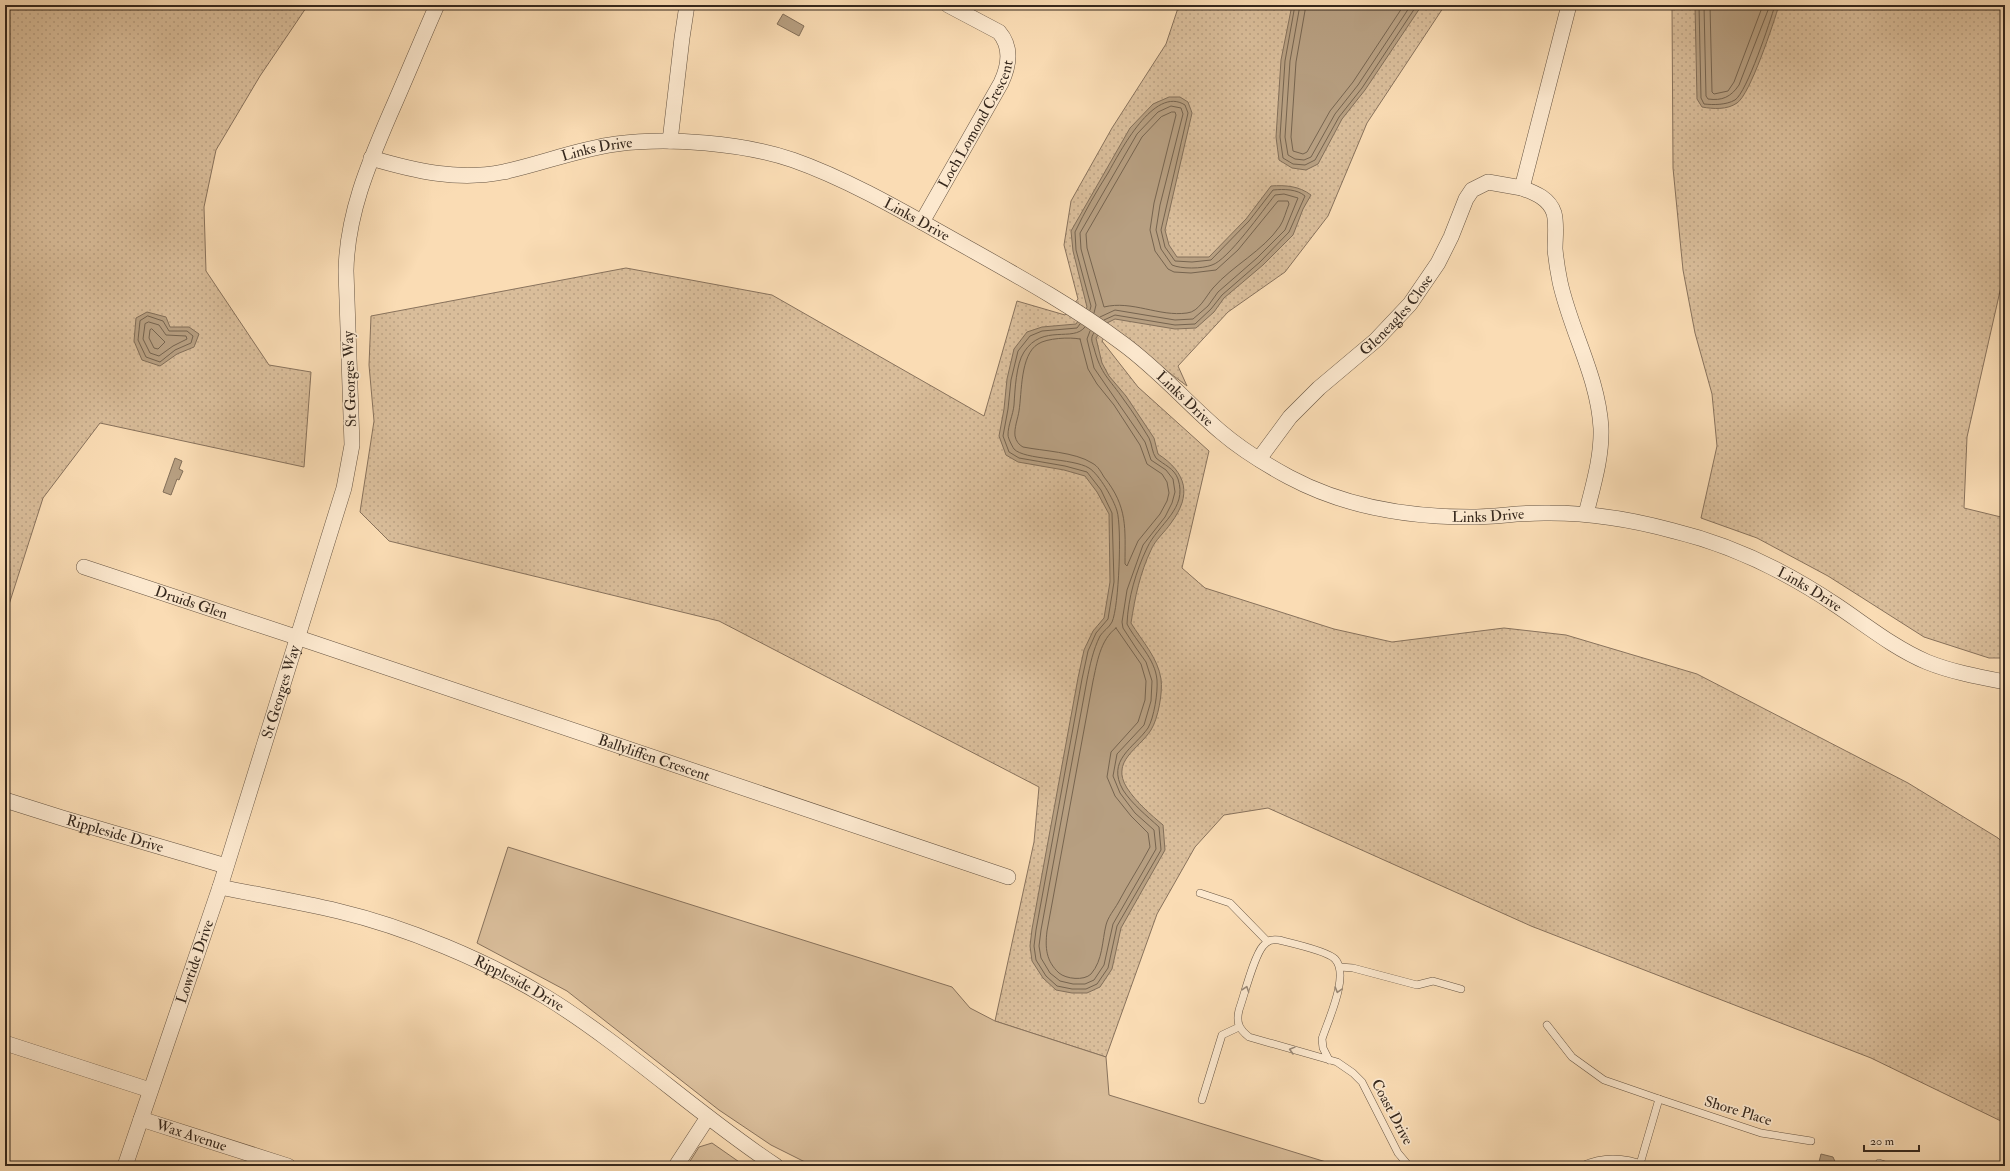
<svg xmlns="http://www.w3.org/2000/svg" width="2010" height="1171" font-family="'IM FELL Double Pica',serif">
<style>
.grass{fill:url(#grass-dots);stroke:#88725c}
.park{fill:#d9bd9a;stroke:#88725c}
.water{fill:#b79f81;stroke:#836f59}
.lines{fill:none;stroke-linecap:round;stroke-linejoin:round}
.shore{stroke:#76644f;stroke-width:1}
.lane-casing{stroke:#675543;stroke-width:8}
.street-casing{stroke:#675543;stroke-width:16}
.lane{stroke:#fce8ce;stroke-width:7}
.street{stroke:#fce8ce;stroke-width:15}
.oneway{stroke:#998876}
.labels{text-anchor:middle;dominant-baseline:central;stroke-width:3.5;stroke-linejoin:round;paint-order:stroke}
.street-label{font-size:15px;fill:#36281d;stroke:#fce8ce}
</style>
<defs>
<pattern id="grass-dots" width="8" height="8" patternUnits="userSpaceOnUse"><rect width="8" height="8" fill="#d9bd9a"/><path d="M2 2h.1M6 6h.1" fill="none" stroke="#bba284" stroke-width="1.8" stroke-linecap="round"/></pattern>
</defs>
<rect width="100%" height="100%" fill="#fadcb4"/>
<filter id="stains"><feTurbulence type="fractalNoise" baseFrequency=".005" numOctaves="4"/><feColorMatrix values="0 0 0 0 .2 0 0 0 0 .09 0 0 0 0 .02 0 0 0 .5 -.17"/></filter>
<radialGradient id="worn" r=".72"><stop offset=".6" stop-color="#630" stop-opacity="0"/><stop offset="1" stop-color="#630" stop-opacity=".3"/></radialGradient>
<g class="grass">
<polygon points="5,5 308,5 260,76 216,150 204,207 206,271 269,365 311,372 304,467 100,423 43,498 5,617"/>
<polygon points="1179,5 1445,5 1367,123 1328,216 1285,272 1228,312 1178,366 1187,386 1110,328 1102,341 1138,387 1209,451 1182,568 1205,588 1334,629 1392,642 1504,628 1566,635 1697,674 1908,783 1998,838 2005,845 2005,1123 1871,1058 1531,926 1268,808 1224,815 1195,847 1157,914 1106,1057 995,1021 1034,842 1039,787 719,621 389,541 360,512 374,421 369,365 371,316 626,268 772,295 984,416 1017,301 1065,315 1078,299 1064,245 1071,201 1112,128 1166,44"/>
<polygon points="1672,5 2005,5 2005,269 1967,437 1964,508 2005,518 2005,658 1989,658 1924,637 1828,576 1757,538 1701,518 1717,446 1712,394 1695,333 1683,270 1673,168"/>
</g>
<g class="park">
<polygon points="508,847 952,987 970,1008 995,1021 1106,1057 1109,1095 1339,1166 813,1166 771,1145 719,1110 567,991 477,943"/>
<polygon points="712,1143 745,1166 687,1166 699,1147"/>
</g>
<g class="water">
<polygon points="1292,5 1422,5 1365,90 1342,119 1318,164 1306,170 1292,168 1279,160 1276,137 1281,60"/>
<path d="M1695 5H1779C1774 22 1750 95 1737 103 1727 110 1713 109 1702 107L1697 99Z"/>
<polygon points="783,14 804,26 799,36 777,24"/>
<path d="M1169 97H1180L1188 102 1192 113 1165 230 1169 245 1177 257H1209L1246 219 1271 186C1286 185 1299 186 1311 195L1303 209 1293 235 1263 265 1224 298 1214 312 1196 328 1175 329 1115 319 1107 323 1096 338 1102 363 1109 376 1126 396 1154 438 1158 454C1187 473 1192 495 1171 523 1165 532 1155 540 1151 550 1140 573 1135 597 1131 623 1142 641 1158 658 1161 679 1163 692 1158 719 1151 730 1139 749 1110 761 1127 788 1137 803 1150 814 1163 825L1165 850 1121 928 1112 969 1100 987 1087 993H1072L1056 990 1043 978 1032 961 1030 946 1032 929 1078 678 1084 650 1093 631 1104 618 1110 582 1109 514 1097 492 1085 476 1064 470 1018 462 1006 455 999 436 1004 409 1007 379 1014 349 1027 332 1042 327 1076 324 1087 307 1073 251 1071 231 1130 128 1153 104Z"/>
<polygon points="147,312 166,317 170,327 189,327 199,334 194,347 177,354 160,366 142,360 134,341 136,318"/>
<polygon points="175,458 182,461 179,469 183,471 179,480 177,479 171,495 163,492"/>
<polygon points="1821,1154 1833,1157 1837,1166 1818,1166"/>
</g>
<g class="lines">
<g class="shore">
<polyline points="1295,5 1285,61 1280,137 1283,158 1293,164 1305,165 1315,160 1339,117 1362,88 1417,5"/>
<polyline points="1300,5 1290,61 1285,137 1288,155 1295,159 1304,160 1311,157 1335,114 1358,85 1411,5"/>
<polyline points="1306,5 1296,62 1291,137 1293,151 1303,154 1307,152 1330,111 1353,82 1404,5"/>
<path d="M1699 5 1701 98 1704 104C1714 105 1726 105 1735 100 1747 92 1770 22 1775 5"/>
<path d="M1704 5 1706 96 1708 99C1722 101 1731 97 1739 85L1770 5"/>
<polyline points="1710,5 1712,92 1714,94 1728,91 1734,82 1763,5"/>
<path d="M1172 112H1175L1176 115 1154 203 1150 230 1155 251 1168 269 1174 272 1191 273 1216 270 1238 250 1278 201H1288L1289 204C1286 211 1284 220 1280 226 1263 251 1232 266 1213 288 1206 296 1199 312 1187 313 1159 317 1132 300 1104 307L1087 248 1086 234 1142 137 1161 117Z"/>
<path d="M1090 310 1091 306 1076 250 1075 232C1085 211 1096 192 1108 173 1120 152 1154 85 1185 105L1188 113 1161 230 1165 247 1175 261 1192 262 1211 260 1249 221 1273 190C1284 189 1297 189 1305 196L1289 232 1260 262 1222 295 1211 309 1195 324 1175 325 1115 315 1104 320"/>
<path d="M1094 313 1096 305 1081 249 1080 233 1137 134 1158 112 1171 106 1181 108 1183 114 1160 205 1156 230 1161 249 1172 265C1181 269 1202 269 1212 265 1228 260 1263 210 1275 195L1284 194 1298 198 1285 230 1257 258 1218 292 1208 306 1193 319 1175 320 1115 310 1100 317"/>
<polygon points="148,316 163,321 169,331 187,331 193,336 191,343 175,350 160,362 146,357 138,340 140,321"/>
<polygon points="149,322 159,325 166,335 186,336 187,339 173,346 159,356 150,353 143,339 145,324"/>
<path d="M1080 324 1077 328 1042 331 1030 336 1018 351 1011 380 1008 409 1003 436 1009 452 1019 458 1065 466 1087 472 1101 490 1112 513 1114 582 1108 619 1096 633 1088 651 1082 679 1036 930 1034 946 1036 960 1046 976 1057 986 1072 989H1086L1097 984 1108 968 1117 926 1161 850 1159 827C1147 816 1132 804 1123 790 1106 760 1134 748 1148 728 1154 718 1158 692 1157 680 1155 658 1137 643 1127 624 1128 598 1136 571 1147 548 1158 524 1188 509 1178 479 1174 468 1164 465 1156 458 1152 453 1152 444 1149 438 1141 425 1133 412 1124 400 1109 378 1101 375 1094 348 1092 342 1090 338 1094 333"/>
<path d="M1085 327C1073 343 1043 323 1024 352 1016 364 1015 390 1014 405 1013 415 1008 425 1008 435 1008 438 1012 446 1014 449 1024 460 1073 458 1089 468 1099 474 1114 500 1117 511 1122 527 1119 607 1112 622 1109 628 1103 631 1100 636 1093 650 1090 665 1087 680L1041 930 1039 946 1041 958 1050 973 1060 981 1073 984H1085L1094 980 1104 965 1113 924 1156 849 1154 830 1135 813 1120 793 1113 776 1117 754 1144 725 1151 701 1152 681 1146 662 1136 648 1123 628 1122 622 1127 590 1143 545 1165 517 1172 503 1175 492 1173 479 1166 470 1151 460 1145 442 1094 368 1087 339 1090 331"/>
<polygon points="152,329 165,342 158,349 154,348 149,338 150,330"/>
<path d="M1080 339 1088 369 1097 384 1114 405 1140 445 1147 464 1162 474 1167 482 1169 493 1167 501 1160 514 1138 541 1127 566 1125 564C1125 528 1128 507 1104 477 1101 472 1098 466 1092 463 1075 452 1043 451 1023 447 1019 445 1016 441 1015 436 1014 428 1018 418 1019 411 1022 393 1020 355 1038 344 1047 338 1070 337 1080 339Z"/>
<path d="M1116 628 1141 664 1146 681 1145 700 1138 722 1111 752 1107 777 1115 796 1131 816 1148 833 1150 847C1140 866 1128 884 1118 903 1114 910 1108 917 1106 925 1102 941 1103 960 1091 974 1084 981 1066 979 1059 973 1046 961 1045 948 1047 931L1093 681C1097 663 1100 640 1116 628Z"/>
</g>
<g class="lane-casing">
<g id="lane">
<polyline points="1200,893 1230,903 1267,941"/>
<polyline points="1340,967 1353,968 1417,985 1433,981 1461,989"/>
<polyline points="1547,1025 1572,1057 1604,1080 1659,1099 1640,1164"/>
<path d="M1329 1060 1323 1048 1322 1039C1328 1020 1350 975 1335 959 1328 951 1291 943 1279 940 1272 939 1268 940 1263 946 1254 956 1244 996 1239 1010 1236 1023 1239 1029 1249 1037L1337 1062 1353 1073 1362 1082 1398 1153 1409 1166"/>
<polyline points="1659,1099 1761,1133 1811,1141"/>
<polyline points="1202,1100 1222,1035 1239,1027"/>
<polyline points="1879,1163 1888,1166"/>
<path d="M1582 1166C1604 1156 1624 1157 1646 1166"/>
</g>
</g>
<g class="street-casing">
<g id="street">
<polyline points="670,141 682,38 687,5"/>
<path id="s1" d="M371 158C415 171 458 181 503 172 541 164 578 149 616 144 669 137 743 143 793 160 850 180 909 215 961 244 1016 275 1071 305 1122 343 1158 369 1187 403 1221 432 1242 450 1265 464 1289 477 1345 507 1407 517 1470 517 1497 517 1523 512 1550 513 1592 513 1634 520 1674 531 1732 545 1787 572 1836 605 1866 625 1894 648 1927 662 1952 672 1979 677 2005 682"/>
<path d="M1522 188C1535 193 1549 198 1554 213 1557 224 1555 238 1555 249 1556 260 1558 272 1560 282 1571 332 1598 376 1601 428 1602 457 1593 486 1586 514"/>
<path id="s2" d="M922 222 1001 83C1009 66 1012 47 999 32L948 5"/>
<path id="s3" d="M1259 459 1290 417 1319 388 1376 340 1410 304 1438 263 1451 237 1466 199 1472 190 1488 182 1522 188 1569 5"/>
<path id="s4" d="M84 567 314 643 1008 877"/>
<path id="s5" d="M5 800 62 818 226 866"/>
<path id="s6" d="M220 887C259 895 299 902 338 911 406 927 487 961 546 997 627 1047 697 1114 776 1166"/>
<polyline points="5,1043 150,1090"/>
<path id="s7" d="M141 1119 288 1166"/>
<path id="s8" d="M125 1166 220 887 344 488 352 445 346 271C347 215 368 165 390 114 406 78 421 41 437 5"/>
<polyline points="676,1166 708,1117"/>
</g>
</g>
<use href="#lane" class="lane"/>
<use href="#street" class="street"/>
</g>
<defs><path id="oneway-chevron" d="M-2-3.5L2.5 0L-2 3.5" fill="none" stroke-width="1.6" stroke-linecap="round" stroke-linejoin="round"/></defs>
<g class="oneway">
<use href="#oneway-chevron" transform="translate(1246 989) rotate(-71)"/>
<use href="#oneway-chevron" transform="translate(1338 990) rotate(106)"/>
<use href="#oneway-chevron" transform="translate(1292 1050) rotate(-165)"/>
</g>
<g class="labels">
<g class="street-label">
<text stroke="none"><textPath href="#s2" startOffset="112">Loch Lomond Crescent</textPath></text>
<text stroke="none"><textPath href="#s1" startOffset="231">Links Drive</textPath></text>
<text stroke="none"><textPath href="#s1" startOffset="567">Links Drive</textPath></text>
<text stroke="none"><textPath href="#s3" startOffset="200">Gleneagles Close</textPath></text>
<text transform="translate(350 379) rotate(-92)">St Georges Way</text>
<text stroke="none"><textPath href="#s1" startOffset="891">Links Drive</textPath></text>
<text stroke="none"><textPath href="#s1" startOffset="1227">Links Drive</textPath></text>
<text stroke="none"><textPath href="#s1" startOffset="1563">Links Drive</textPath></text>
<text stroke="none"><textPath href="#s4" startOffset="113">Druids Glen</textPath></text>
<text stroke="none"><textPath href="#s8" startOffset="499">St Georges Way</textPath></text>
<text stroke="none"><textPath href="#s4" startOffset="601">Ballyliffen Crescent</textPath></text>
<text stroke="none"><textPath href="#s5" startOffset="115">Rippleside Drive</textPath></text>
<text stroke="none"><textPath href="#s8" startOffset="216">Lowtide Drive</textPath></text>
<text stroke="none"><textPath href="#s6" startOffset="316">Rippleside Drive</textPath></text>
<text transform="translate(1738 1111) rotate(17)">Shore Place</text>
<text transform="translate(1392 1112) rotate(62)">Coast Drive</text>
<text stroke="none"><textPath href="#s7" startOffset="53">Wax Avenue</textPath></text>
</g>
</g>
<rect width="2010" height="1171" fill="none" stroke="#fadcb4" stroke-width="20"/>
<rect x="6" y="6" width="1998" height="1159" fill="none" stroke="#36281d" stroke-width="2"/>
<rect x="10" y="10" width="1990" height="1151" fill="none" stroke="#36281d"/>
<path d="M1864 1145v6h55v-6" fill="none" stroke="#36281d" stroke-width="2"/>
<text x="1870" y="1145" font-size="12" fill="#36281d" stroke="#fce8ce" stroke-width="3" paint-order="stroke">20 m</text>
<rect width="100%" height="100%" filter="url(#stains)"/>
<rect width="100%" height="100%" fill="url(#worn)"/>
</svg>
